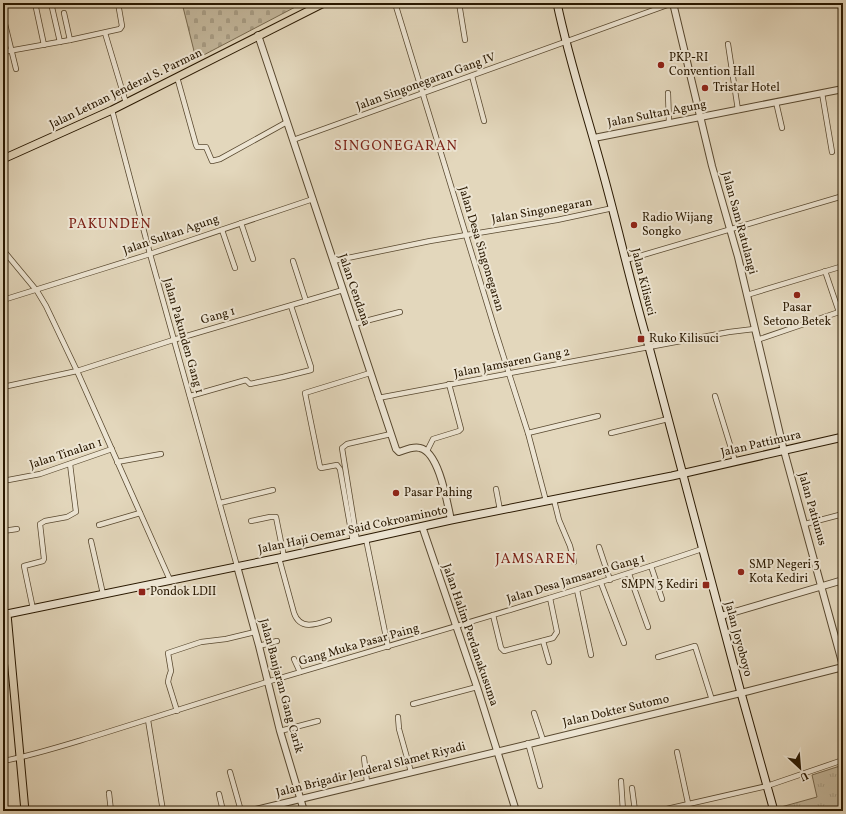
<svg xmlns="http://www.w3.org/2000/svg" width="846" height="814" font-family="Vollkorn,serif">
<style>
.grass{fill:url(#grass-tufts);stroke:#76684e}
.cemetery{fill:url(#cemetery-stones);stroke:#76684e}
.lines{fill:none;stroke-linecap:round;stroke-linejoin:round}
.minor-casing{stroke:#58482f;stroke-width:6}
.tertiary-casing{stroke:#58482f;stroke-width:8}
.secondary-casing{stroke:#291800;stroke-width:9}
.primary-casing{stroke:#291800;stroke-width:9}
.minor{stroke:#ede5d3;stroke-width:4.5}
.tertiary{stroke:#ede5d3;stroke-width:6}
.secondary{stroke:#ede5d3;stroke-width:7}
.primary{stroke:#e3d7bc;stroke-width:7}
.poi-dot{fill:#8f2418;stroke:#ede5d3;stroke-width:1.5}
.labels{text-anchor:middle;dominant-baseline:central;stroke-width:4;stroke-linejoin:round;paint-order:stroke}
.poi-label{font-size:12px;fill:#291800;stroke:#ede5d3;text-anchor:start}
.street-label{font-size:12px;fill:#291800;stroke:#ede5d3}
.quarter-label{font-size:14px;letter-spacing:1px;fill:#7a1f14;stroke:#ede5d3}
</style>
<defs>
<pattern id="grass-tufts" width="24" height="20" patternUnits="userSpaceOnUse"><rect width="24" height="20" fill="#c3b79c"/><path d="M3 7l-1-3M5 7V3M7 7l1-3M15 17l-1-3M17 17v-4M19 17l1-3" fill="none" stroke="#a89d85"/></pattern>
<pattern id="cemetery-stones" width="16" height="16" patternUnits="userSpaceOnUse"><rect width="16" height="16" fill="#c3b79c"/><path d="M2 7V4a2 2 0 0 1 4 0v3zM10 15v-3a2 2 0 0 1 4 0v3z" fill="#a89d85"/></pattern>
</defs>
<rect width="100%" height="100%" fill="#e3d7bc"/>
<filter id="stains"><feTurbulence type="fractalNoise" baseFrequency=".005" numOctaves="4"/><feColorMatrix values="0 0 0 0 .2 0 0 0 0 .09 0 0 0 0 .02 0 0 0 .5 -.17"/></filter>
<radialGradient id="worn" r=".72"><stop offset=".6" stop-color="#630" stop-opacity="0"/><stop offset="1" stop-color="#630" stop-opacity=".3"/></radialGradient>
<polygon class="grass" points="843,765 843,811 782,811 781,807 817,797 812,775"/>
<polygon class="cemetery" points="182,3 299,3 301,4 196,59"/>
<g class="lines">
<g class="minor-casing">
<g id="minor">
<polyline points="35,3 44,45"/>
<polyline points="51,3 60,42"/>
<polyline points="395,3 496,333 528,433 546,501"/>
<polyline points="459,3 465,40"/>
<polyline points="64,13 70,40"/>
<polyline points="3,16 16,69"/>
<polyline points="105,33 126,103"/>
<polyline points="728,44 738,110"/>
<polyline points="3,52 70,40 120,29 122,26 118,3"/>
<polyline points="472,76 484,121"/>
<polyline points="177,77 196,145 197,147 206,147 212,161 220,159 287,122"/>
<polyline points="668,93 669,123"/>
<polyline points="822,93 832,152"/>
<polyline points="776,102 782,128"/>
<polyline points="112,110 150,254 237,566"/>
<polyline points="293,140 673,3"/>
<polyline points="241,223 253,259"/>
<polyline points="222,230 235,268"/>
<polyline points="3,250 37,291 46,306 77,371 170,580"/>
<polyline points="626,260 843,196"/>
<polyline points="293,261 306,301"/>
<polyline points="333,261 430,241 557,220 613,208"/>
<polyline points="747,295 843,266"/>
<polyline points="3,300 150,254 313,199"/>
<polyline points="354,324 400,312"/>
<polyline points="757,340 839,312 825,271"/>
<polyline points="3,387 77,371 173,340 343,290"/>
<polyline points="190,396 246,380 250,384 283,377 311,370 311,367 291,306"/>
<polyline points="715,396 735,461"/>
<polyline points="378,398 729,332 754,329"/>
<polyline points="528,433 598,416"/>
<polyline points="611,433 668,419"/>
<polyline points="427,451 433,439 459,431 461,429 449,384"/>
<polyline points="117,462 161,454"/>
<polyline points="3,481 40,474 112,449"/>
<polyline points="496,489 500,510"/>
<polyline points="554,500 559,520 570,546 574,562"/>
<polyline points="220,503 273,490"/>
<polyline points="251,521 270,517 276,517 284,557"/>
<polyline points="805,524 843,514"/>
<polyline points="99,525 140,513"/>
<polyline points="3,531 17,529"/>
<polyline points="366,539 388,647"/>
<polyline points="91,541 103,594"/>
<polyline points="357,541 342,448 347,444 391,434"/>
<polyline points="353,542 340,469 337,465 321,468 320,467 305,393 370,373"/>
<polyline points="599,547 610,580"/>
<path d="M279 558 294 613C300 630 315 625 329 620"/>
<polyline points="651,566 662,599"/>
<polyline points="629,574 648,627"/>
<polyline points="601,583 624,643"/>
<polyline points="577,590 591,655"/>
<polyline points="33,609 24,566 43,561 44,559 40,524 45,521 67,517 76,512 70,464"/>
<polyline points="493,615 501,648 504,651 553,638 557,632 550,598"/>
<polyline points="543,641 549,662"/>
<polyline points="259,646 277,641"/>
<polyline points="658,657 695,646 712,700"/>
<polyline points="294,659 300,672"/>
<polyline points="413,704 477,687"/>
<polyline points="177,711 168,682 169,677 171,671 168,653 201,642 226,639 255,632"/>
<polyline points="534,713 543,740"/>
<polyline points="398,717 399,729 411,772"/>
<polyline points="148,720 163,811"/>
<polyline points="280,731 318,721"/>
<polyline points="528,743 540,786"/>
<polyline points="677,752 688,803"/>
<polyline points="364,758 367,782"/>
<path d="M3 761C34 755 65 745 95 736 154 718 212 699 270 681 415 638 560 597 702 549"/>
<polyline points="230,772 241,811"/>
<polyline points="621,781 623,811"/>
<polyline points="632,788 635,811"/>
<polyline points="109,793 111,811"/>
<polyline points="219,794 223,811"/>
<polyline points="658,811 767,786 843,760"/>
</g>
</g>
<g class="tertiary-casing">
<g id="tertiary">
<polyline points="673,3 712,166 738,257 783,447 843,666"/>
<path d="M258 35 396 449 399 452C405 450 413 446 420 448 439 452 447 502 451 520"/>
<polyline points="594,138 843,89"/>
<polyline points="422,526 477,687 516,811"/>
<polyline points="237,566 259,646 280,731 304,811"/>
<polyline points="721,616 843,580"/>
<polyline points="251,811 749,691 843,667"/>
</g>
</g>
<g class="secondary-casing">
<g id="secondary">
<path d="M557 3C569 61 588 117 603 173 619 231 632 290 649 347L741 693 774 811"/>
<polyline points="7,614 284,557 451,520 672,476 843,437"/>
</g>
</g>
<g class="primary-casing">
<g id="primary">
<polyline points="3,159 112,110 324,3"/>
<polyline points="3,615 7,614 25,811"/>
</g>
</g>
<use href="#minor" class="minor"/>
<use href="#tertiary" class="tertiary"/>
<use href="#secondary" class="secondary"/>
<use href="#primary" class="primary"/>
</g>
<g class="poi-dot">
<circle cx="661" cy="65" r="4"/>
<circle cx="705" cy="88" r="4"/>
<circle cx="634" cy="225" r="4"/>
<circle cx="797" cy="295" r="4"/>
<rect x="637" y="335" width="8" height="8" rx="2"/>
<circle cx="396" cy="493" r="4"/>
<circle cx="741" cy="572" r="4"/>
<rect x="702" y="581" width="8" height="8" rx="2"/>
<rect x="138" y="588" width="8" height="8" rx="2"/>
</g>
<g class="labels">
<g class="poi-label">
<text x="669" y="58">PKP-RI<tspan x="669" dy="14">Convention Hall</tspan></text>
<text x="713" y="88">Tristar Hotel</text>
<text x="642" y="218">Radio Wijang<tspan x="642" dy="14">Songko</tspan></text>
<text x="797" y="308" text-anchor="middle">Pasar<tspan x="797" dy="14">Setono Betek</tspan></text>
<text x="649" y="339">Ruko Kilisuci</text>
<text x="404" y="493">Pasar Pahing</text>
<text x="749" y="565">SMP Negeri 3<tspan x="749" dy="14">Kota Kediri</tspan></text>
<text x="698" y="585" text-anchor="end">SMPN 3 Kediri</text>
<text x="150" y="592">Pondok LDII</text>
</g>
<g class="street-label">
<text transform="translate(426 82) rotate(-20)">Jalan Singonegaran Gang IV</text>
<text transform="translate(126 89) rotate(-26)">Jalan Letnan Jenderal S. Parman</text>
<text transform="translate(657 114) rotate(-11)">Jalan Sultan Agung</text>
<text transform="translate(542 211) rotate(-10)">Jalan Singonegaran</text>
<text transform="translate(739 223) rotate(75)">Jalan Sam Ratulangi</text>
<text transform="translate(171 235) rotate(-19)">Jalan Sultan Agung</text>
<text transform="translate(481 249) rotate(73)">Jalan Desa Singonegaran</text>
<text transform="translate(643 282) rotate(76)">Jalan Kilisuci</text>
<text transform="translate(354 290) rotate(71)">Jalan Cendana</text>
<text transform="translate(218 316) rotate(-16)">Gang 1</text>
<text transform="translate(183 336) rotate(74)">Jalan Pakunden Gang 1</text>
<text transform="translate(512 363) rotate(-11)">Jalan Jamsaren Gang 2</text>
<text transform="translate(761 444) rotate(-13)">Jalan Pattimura</text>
<text transform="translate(66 454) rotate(-18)">Jalan Tinalan 1</text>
<text transform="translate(812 509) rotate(74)">Jalan Patiunus</text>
<text transform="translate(353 530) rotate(-12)">Jalan Haji Oemar Said Cokroaminoto</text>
<text transform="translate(576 579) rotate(-17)">Jalan Desa Jamsaren Gang 1</text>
<text transform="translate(470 635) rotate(71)">Jalan Halim Perdanakusuma</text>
<text transform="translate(738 639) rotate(75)">Jalan Joyoboyo</text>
<text transform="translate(359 645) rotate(-16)">Gang Muka Pasar Paing</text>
<text transform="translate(281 686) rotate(75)">Jalan Banjaran Gang Carik</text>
<text transform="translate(616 711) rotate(-13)">Jalan Dokter Sutomo</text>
<text transform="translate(371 770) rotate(-14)">Jalan Brigadir Jenderal Slamet Riyadi</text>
</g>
<g class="quarter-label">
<text x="396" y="146">SINGONEGARAN</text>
<text x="110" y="224">PAKUNDEN</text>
<text x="536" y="559">JAMSAREN</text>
</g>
</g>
<rect width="846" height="814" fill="none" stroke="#e3d7bc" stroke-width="16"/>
<rect x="4" y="4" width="838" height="806" fill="none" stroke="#291800" stroke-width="2"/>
<rect x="8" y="8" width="830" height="798" fill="none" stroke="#291800"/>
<g transform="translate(800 768) rotate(154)" stroke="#ede5d3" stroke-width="3" paint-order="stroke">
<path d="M0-3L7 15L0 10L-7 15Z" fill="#291800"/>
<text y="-6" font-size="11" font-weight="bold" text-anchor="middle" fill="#291800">U</text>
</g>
<rect width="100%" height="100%" filter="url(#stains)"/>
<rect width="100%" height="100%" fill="url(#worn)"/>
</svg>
